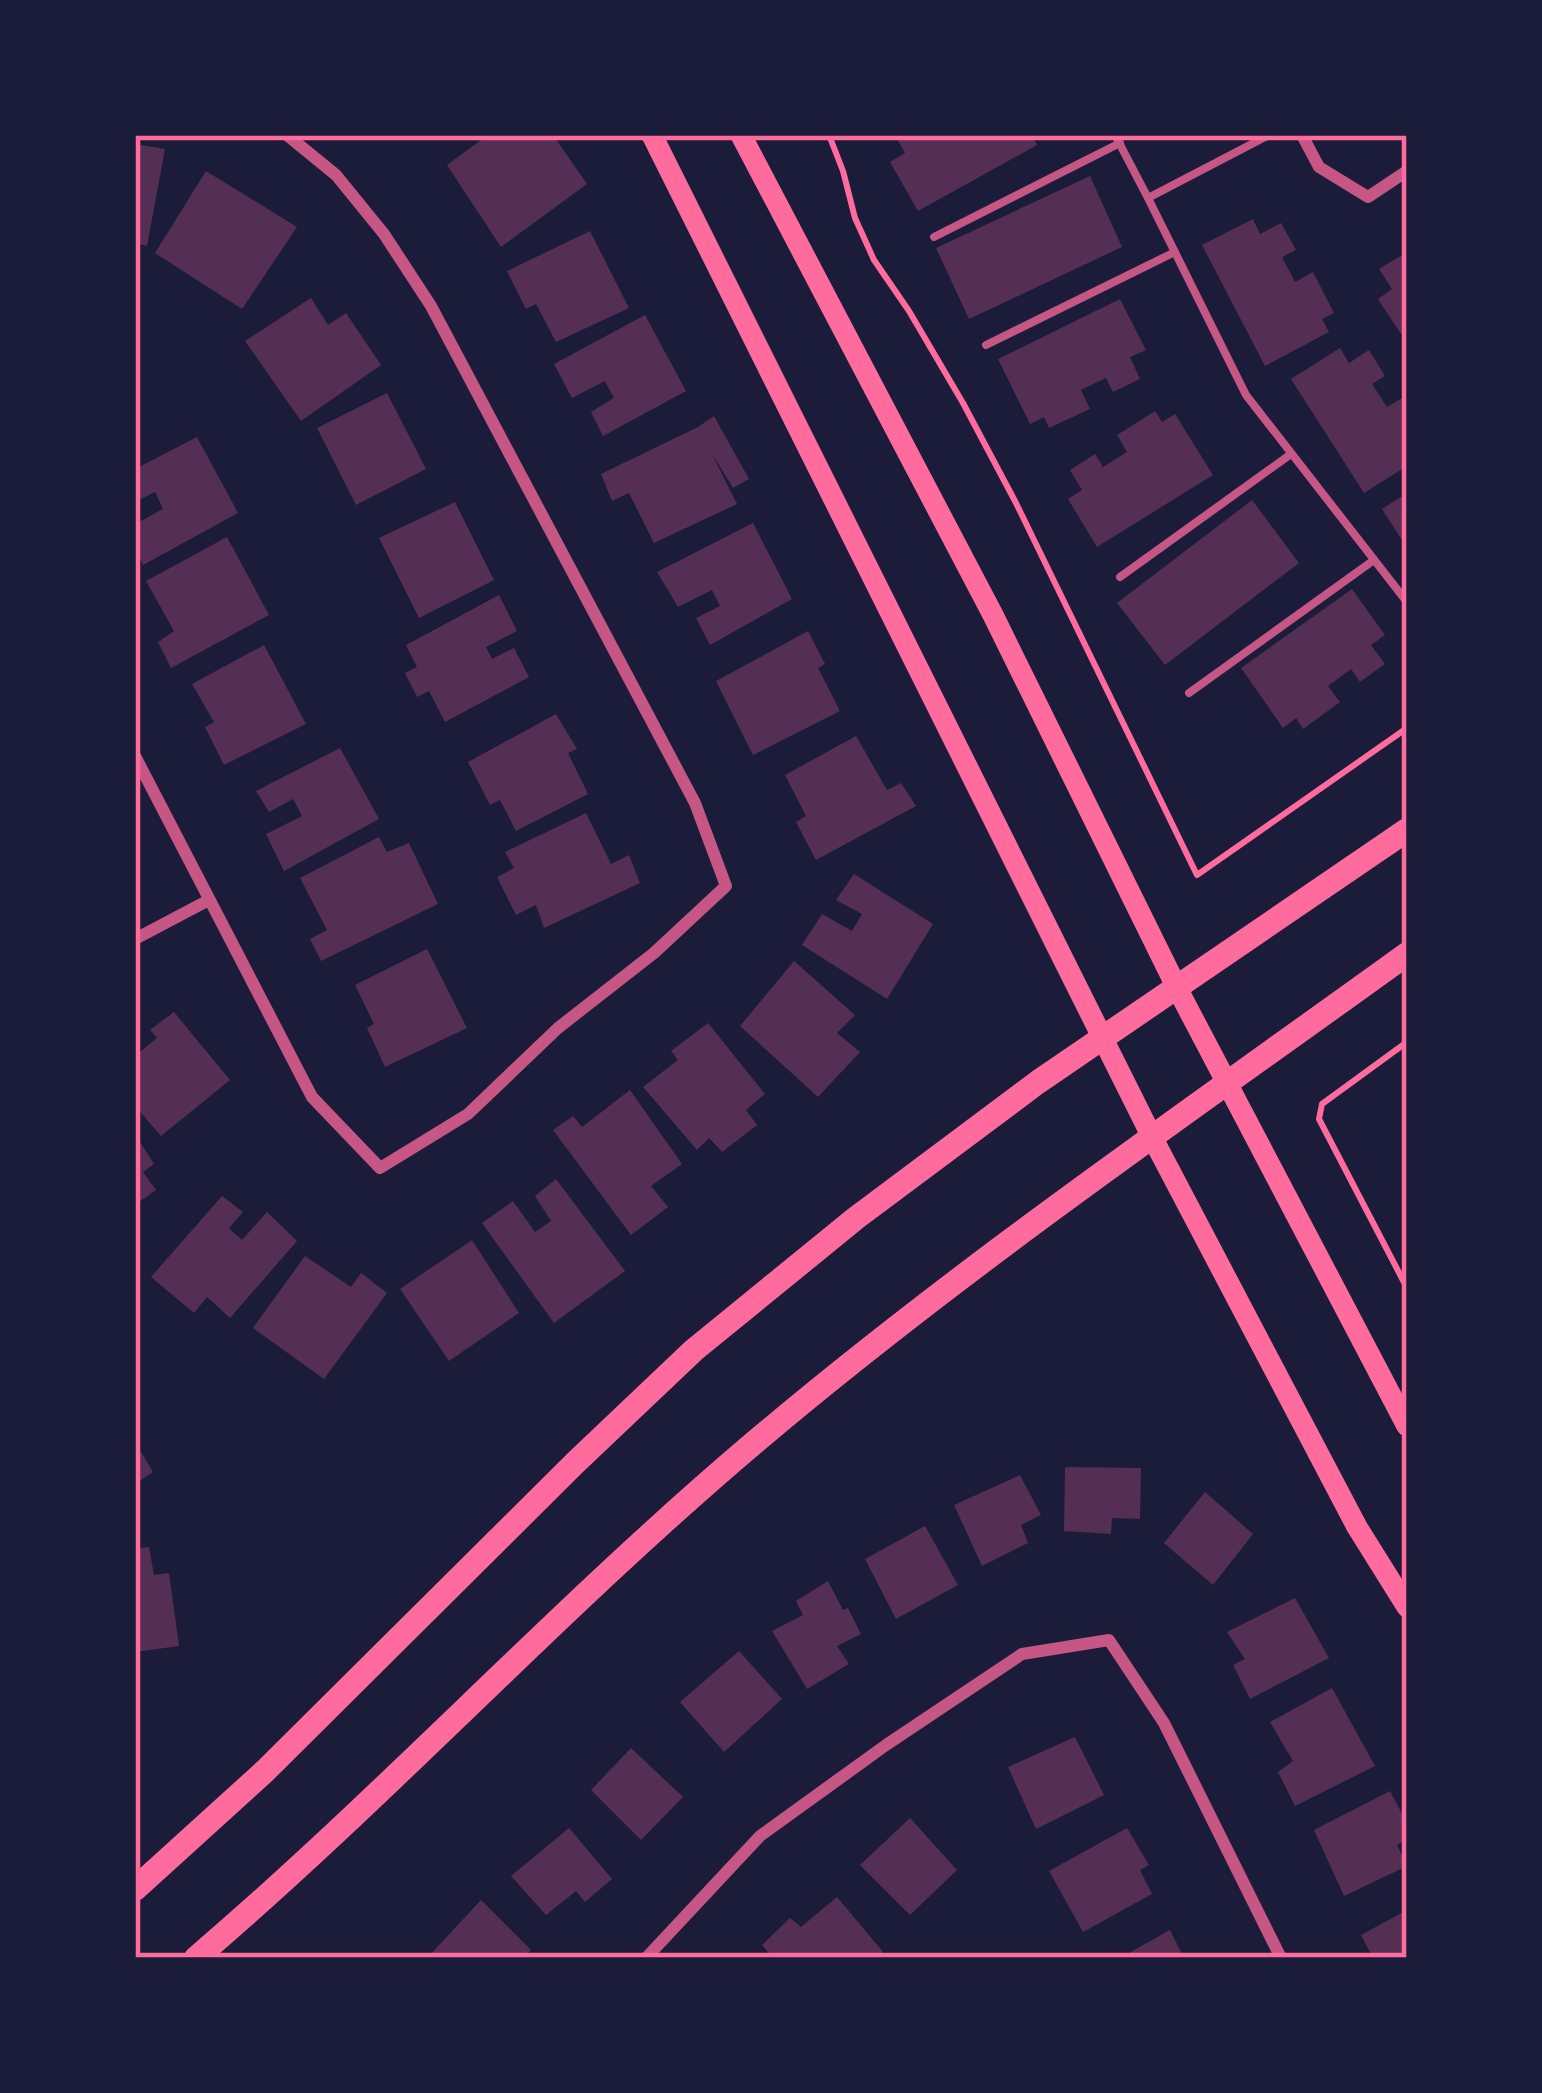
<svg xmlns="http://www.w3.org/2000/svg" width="1542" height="2093" font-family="'PT Sans Narrow',sans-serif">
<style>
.building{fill:#542f53}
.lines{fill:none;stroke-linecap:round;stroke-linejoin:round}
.path{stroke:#ff6b9d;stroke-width:6}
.service{stroke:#c65784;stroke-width:8}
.minor{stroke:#c65784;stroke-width:12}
.secondary{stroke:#ff6b9d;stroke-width:21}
.primary{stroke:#ff6b9d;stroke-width:24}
.neatline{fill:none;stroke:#ff6b9d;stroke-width:4.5}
</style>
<rect width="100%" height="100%" fill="#1b1b3a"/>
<g class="building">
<polygon points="488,135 553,135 587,184 501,247 447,165"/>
<polygon points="895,135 1032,135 1037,145 918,211 890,162 905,153"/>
<polygon points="135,144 165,149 147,246 135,243"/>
<polygon points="206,171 297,227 242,309 155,253"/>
<polygon points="1090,176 1122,247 969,319 936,248"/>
<polygon points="1253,219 1260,234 1281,223 1296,250 1282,257 1295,282 1313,272 1334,313 1322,319 1329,332 1265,366 1202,245"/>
<polygon points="590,231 629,308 556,342 536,304 526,309 507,271"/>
<polygon points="1405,253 1407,257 1407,343 1378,299 1392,289 1379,269"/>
<polygon points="311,298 328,325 346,313 381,365 301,421 245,341"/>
<polygon points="1120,299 1146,350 1130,357 1140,379 1113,392 1106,378 1081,390 1090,409 1049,428 1044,417 1030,424 998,359"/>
<polygon points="645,315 686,391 603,436 591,412 614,398 605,381 572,398 554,364"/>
<polygon points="1340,348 1349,363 1369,350 1385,376 1372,384 1387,407 1404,397 1407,402 1407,466 1364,493 1291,379"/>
<polygon points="387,393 426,469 356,505 317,428"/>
<polygon points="1155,411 1162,422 1175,414 1213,475 1097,547 1068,499 1082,490 1070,470 1095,454 1103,467 1127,452 1117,435"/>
<polygon points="714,416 749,479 733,488 711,452 737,504 654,543 629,493 612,501 601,474 698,427"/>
<polygon points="197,437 238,513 143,565 135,549 135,524 163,509 155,492 135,502 135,469"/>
<polygon points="1407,493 1407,548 1382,509"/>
<polygon points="1252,500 1299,563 1165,665 1117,603"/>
<polygon points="455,502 494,580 419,618 379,538"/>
<polygon points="753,523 792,599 710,645 696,618 720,606 712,590 678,607 657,572"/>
<polygon points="227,537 269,615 171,668 158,642 174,631 146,581"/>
<polygon points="1352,589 1385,635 1371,645 1385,664 1360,682 1351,669 1328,686 1340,702 1303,729 1296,718 1283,728 1241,668"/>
<polygon points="499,595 517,631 486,647 492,659 514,648 529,677 445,722 429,691 417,697 405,673 417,667 406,645"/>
<polygon points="808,631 825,664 818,668 840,711 753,755 716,681"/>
<polygon points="264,645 306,724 224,765 205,727 214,722 192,684"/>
<polygon points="556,714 577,749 568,753 588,794 516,831 500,800 490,805 468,762"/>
<polygon points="856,736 887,790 901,783 916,806 816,860 796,822 806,816 785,775"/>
<polygon points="340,748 379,819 284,871 266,834 302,816 293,799 269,812 256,791"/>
<polygon points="586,813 611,864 629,855 640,883 544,928 536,905 516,915 497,877 514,868 505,852"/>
<polygon points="379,837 387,852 409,843 438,904 321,961 310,939 327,930 300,878"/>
<polygon points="854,874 933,924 887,999 802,945 822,914 852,931 862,914 836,900"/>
<polygon points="427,949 467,1028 385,1067 367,1028 374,1024 355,985"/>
<polygon points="794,961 855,1015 837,1033 860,1052 818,1097 740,1026"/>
<polygon points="174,1012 230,1080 161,1136 135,1106 135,1056 157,1038 150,1030"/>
<polygon points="708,1023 765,1094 746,1110 757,1125 722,1152 709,1138 697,1150 643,1087 678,1060 671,1051"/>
<polygon points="630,1090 682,1164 651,1186 668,1207 631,1235 553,1130 573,1116 582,1127"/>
<polygon points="135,1134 154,1164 143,1172 156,1190 135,1205"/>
<polygon points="556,1179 625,1271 554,1323 482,1223 513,1201 535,1232 551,1221 535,1196"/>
<polygon points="222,1196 243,1212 229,1228 242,1240 267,1212 297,1241 230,1318 207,1297 194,1313 151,1277"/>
<polygon points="472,1240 519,1313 449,1361 400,1289"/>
<polygon points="305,1256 351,1287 361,1273 387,1293 324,1379 253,1328"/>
<polygon points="135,1442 153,1472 135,1484"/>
<polygon points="1065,1467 1141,1468 1140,1519 1112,1518 1111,1534 1064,1531"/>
<polygon points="1020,1475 1041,1515 1021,1525 1028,1543 982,1566 954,1505"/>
<polygon points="1205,1492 1253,1534 1213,1585 1164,1543"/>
<polygon points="925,1526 958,1585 896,1619 865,1559"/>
<polygon points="149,1547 154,1575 169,1573 179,1646 135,1652 135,1549"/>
<polygon points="828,1581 843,1610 848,1608 861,1634 837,1646 849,1664 807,1689 772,1631 803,1615 796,1601"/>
<polygon points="1295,1598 1329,1658 1250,1699 1233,1665 1245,1659 1227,1632"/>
<polygon points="739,1651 782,1699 724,1752 680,1702"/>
<polygon points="1332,1688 1375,1766 1295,1806 1278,1772 1293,1761 1270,1722"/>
<polygon points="1075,1737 1104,1795 1036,1829 1008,1767"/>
<polygon points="631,1748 683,1797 641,1840 591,1790"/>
<polygon points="1390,1791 1407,1823 1407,1839 1397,1845 1407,1866 1344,1896 1314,1830"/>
<polygon points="910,1818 957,1870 910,1915 860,1865"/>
<polygon points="569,1828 612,1879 585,1902 576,1891 546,1915 511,1876"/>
<polygon points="1127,1828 1149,1865 1140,1870 1152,1894 1083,1932 1049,1871"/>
<polygon points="837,1897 883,1952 876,1958 773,1958 762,1945 790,1918 801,1927"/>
<polygon points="481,1900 531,1950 523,1958 427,1958"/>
<polygon points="1407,1910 1407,1958 1373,1958 1361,1935"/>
<polygon points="1170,1930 1184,1958 1120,1958"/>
</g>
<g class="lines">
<g class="path">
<polyline points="829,135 843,171 855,218 874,260 909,311 963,403 1016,503 1197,875 1407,728"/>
<polyline points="1407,1042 1322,1104 1319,1119 1407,1288"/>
</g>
<g class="service">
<polyline points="1115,135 1148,198"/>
<polyline points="1269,135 1148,198 1246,395 1407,602"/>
<polyline points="934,237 1120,143"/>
<polyline points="986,345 1175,252"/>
<polyline points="1120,577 1291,454"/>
<polyline points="1189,693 1374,560"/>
</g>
<g class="minor">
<polyline points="1302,135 1319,167 1368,197 1407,171"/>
<polyline points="135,756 312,1097 380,1168 468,1114 558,1028 654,953 726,886 695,803 431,306 384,234 336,175 287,135"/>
<polyline points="135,939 209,900"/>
<polyline points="646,1958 760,1836 886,1745 1022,1654 1109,1640 1164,1723 1281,1958"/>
</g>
<g class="secondary">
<polyline points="652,135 1152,1137 1357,1527 1407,1607"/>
<polyline points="741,135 993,615 1177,988 1407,1426"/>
</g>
<g class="primary">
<polyline points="135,1889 265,1771 576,1462 694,1350 856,1218 1038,1082 1407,830"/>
<path d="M196 1958C389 1793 561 1606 755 1442 962 1267 1187 1113 1407 954"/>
</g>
</g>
<rect width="1542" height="2093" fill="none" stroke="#1b1b3a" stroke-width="276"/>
<rect x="138" y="138" width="1266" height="1817" class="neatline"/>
</svg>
